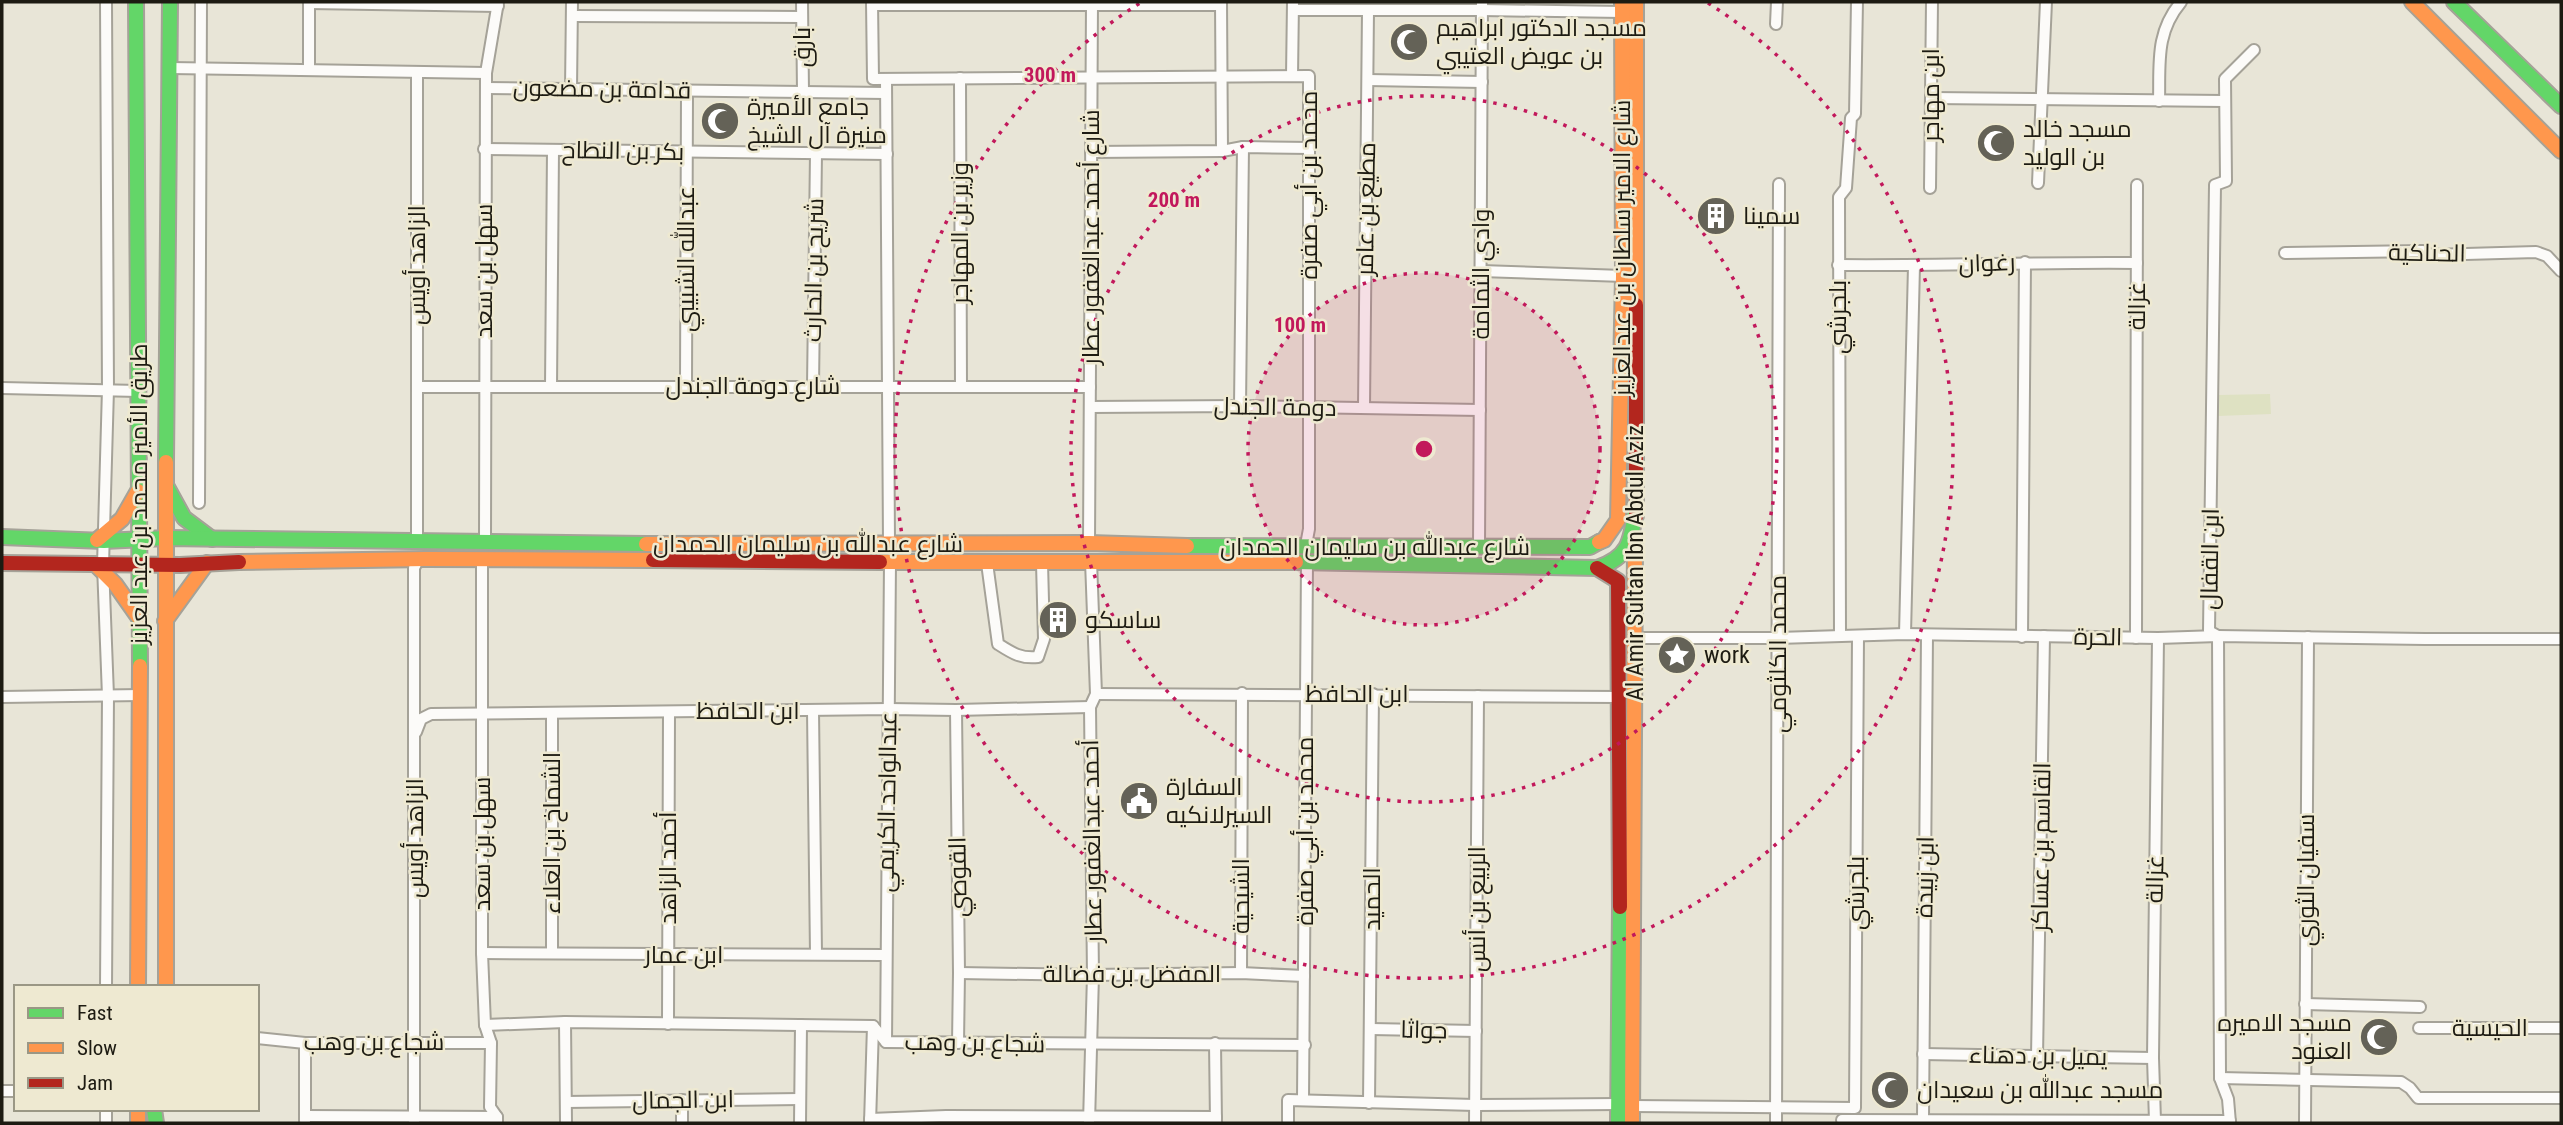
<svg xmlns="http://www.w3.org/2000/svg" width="2563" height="1125" font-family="'Roboto Condensed',Cairo,sans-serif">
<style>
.green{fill:#dee1c2}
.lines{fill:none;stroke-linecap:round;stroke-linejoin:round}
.street-casing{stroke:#a5a298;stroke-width:14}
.fast-casing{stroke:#a5a298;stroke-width:18}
.slow-casing{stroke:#a5a298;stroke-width:18}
.jam-casing{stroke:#a5a298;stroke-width:18}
.street{stroke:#fcfbf9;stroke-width:10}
.fast{stroke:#63d668;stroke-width:14}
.slow{stroke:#ff974d;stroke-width:14}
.jam{stroke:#b3261e;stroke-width:14}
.ring{fill:none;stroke:#c2185b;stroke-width:3.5;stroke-dasharray:3.5 7}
.labels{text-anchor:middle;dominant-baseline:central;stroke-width:5;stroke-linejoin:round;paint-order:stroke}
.poi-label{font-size:24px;fill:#1d1b12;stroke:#eee9d1;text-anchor:start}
.street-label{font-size:24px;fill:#1d1b12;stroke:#eee9d1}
.centre{fill:#c2185b;stroke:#eee9d1;stroke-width:3.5}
.ring-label{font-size:21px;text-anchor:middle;font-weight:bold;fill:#c2185b;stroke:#eee9d1;stroke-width:5;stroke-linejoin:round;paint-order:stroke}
</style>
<rect width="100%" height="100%" fill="#e8e5d7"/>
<polygon class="green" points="2270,394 2271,414 2218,416 2218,395"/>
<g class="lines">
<g class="street-casing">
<g id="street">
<polyline points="802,2 803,92"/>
<polyline points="872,2 873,79 1309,76 1309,529 1306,545"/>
<polyline points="1221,2 1222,151"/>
<polyline points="309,3 498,6"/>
<polyline points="872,5 1221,5"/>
<polyline points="1293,10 1482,10 1622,12"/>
<polyline points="572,16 802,17"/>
<polyline points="1776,24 1777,2"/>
<polyline points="170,68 486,73"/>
<polyline points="309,70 309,2"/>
<polyline points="417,72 417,542"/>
<polyline points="1292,76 1293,2"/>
<polyline points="960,78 961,387"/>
<polyline points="886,79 889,543"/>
<polyline points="1368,80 1482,82"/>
<polyline points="486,88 886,93"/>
<polyline points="571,89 572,2"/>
<polyline points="1932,98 2224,101"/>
<path d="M2159 101C2160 64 2155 33 2181 2"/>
<polyline points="484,149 887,154"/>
<polyline points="1091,152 1222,151 1243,147 1310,148"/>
<polyline points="2038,183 2046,2"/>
<polyline points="1930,188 1932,2"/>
<polyline points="2285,253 2423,251 2431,255 2536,252 2547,256 2561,271"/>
<path d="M1838 265C1938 266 2037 262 2137 263"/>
<polyline points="1481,271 1623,276"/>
<polyline points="686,385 687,91"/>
<polyline points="813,386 816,153"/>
<polyline points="417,387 1090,387"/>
<polyline points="551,387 553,150"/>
<polyline points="2,388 139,391"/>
<polyline points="1240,406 1243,147"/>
<polyline points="1090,407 1240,406 1480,410"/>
<polyline points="1364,408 1368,11"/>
<polyline points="199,503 201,2"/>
<polyline points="485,541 486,73 498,2"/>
<polyline points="1089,543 1092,2"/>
<polyline points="1479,547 1482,2"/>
<polyline points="482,561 482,953 485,1025 491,1043 490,1107 497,1117 497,1123"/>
<path d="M987 563 998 644C1012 653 1021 659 1038 657L1044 639 1042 563"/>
<polyline points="1905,634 1914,266"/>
<polyline points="1840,636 1839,197 1846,188 1851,118 1855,114 1857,2"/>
<polyline points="2022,637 2025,262"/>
<polyline points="1634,638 1778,638 1905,634 2158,638 2218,636 2425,639 2561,639"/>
<polyline points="2136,638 2137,185"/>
<polyline points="1096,694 1619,697"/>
<polyline points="2,697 141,695"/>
<polyline points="956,710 959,973 958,1043"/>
<polyline points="813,711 816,954"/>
<polyline points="552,714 552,953"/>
<polyline points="416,732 421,719 431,714 889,709 956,710 1090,707"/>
<polyline points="482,953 885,955"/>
<polyline points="959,973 1093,975 1241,973 1304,976"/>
<polyline points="1241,973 1242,693"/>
<polyline points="106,987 108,696 103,565 108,389 106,2"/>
<polyline points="2305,1004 2420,1007"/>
<polyline points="565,1022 566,1123"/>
<polyline points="668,1024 669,712"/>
<polyline points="485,1025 565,1022 873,1026 886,1042 1305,1045"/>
<polyline points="2419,1028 2561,1028"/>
<polyline points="1371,1029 1476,1031"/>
<polyline points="257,1038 305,1043 491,1043"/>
<polyline points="886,1042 890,562"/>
<polyline points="305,1043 305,1121"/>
<polyline points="1215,1043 1216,1123"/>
<polyline points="1923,1054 2153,1058"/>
<polyline points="2037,1057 2044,636"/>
<polyline points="2220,1078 2401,1082 2410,1088 2418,1098 2561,1098"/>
<polyline points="2,1091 16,1091"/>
<polyline points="682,1100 682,1123"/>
<polyline points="1303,1100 1307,562"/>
<polyline points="566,1102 800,1099"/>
<polyline points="1369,1103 1373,694"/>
<polyline points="1632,1106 1855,1108 1858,636"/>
<polyline points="106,1109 106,1123"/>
<polyline points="305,1116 497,1117"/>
<polyline points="870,1119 946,1116 1216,1117"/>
<polyline points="1923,1119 1927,635"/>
<polyline points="1842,1120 2230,1121"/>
<polyline points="2155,1121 2153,1058 2158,638"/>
<polyline points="414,1123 414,568 417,562 425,559"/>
<polyline points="800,1123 801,1025"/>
<polyline points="870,1123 873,1026"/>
<polyline points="1089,1123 1093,975 1090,707 1096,694 1091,561"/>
<polyline points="1288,1123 1288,1100 1475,1105 1618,1104"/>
<polyline points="1475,1123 1478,696"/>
<polyline points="1776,1123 1779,184"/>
<polyline points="2230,1123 2228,1099 2220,1078 2218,636 2209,631 2215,185 2226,181 2225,79 2254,50"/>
<polyline points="2305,1123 2308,637"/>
</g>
</g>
<g class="fast-casing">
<g id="fast">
<polyline points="136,2 140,666"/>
<polyline points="2454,2 2561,106"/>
<polyline points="166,462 170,2"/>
<polyline points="167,487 184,518 212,539"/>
<polyline points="2,537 104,541 166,538 646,544"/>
<polyline points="1187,546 1590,547 1599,542"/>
<path d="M1296 562 1597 568C1631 557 1631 539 1636 507"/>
<polyline points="154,1109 156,1123"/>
<polyline points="1618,1123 1620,907"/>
</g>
</g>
<g class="slow-casing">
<g id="slow">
<polyline points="1636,2 1636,305"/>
<polyline points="2412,2 2561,151"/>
<polyline points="97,540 122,519 138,491"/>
<polyline points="1599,542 1604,540 1618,520 1623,276 1622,2"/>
<polyline points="646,544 1089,543 1187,546"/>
<polyline points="239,562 425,559 653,560"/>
<polyline points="880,562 1296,562"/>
<polyline points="96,565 115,584 139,618"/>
<polyline points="165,621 207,563"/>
<polyline points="138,987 140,666"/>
<polyline points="166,987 166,462"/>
<polyline points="138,1109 138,1123"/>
<polyline points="1632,1123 1635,540"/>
</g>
</g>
<g class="jam-casing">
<g id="jam">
<polyline points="1636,305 1636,516"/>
<polyline points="653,560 880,562"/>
<polyline points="2,563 180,565 239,562"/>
<polyline points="1597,568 1618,581 1620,907"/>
</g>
</g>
<use href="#street" class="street"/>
<use href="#fast" class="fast"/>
<use href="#slow" class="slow"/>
<use href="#jam" class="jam"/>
</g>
<circle cx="1424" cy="449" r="176" fill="#c2185b" fill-opacity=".12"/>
<g class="ring">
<circle cx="1424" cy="449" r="176"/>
<circle cx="1424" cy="449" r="353"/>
<path d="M1708 3A529 529 0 1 1 1140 3"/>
</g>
<defs>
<g id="mosque-disc" transform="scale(2.0125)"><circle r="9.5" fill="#646257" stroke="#eee9d1"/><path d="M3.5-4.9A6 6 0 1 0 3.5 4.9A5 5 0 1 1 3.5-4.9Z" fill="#fff"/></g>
<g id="building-disc" transform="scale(2.0125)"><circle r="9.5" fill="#646257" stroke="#eee9d1"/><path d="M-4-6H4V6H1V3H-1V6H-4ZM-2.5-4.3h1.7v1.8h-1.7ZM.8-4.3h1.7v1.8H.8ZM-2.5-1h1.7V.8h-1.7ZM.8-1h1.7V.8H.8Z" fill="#fff"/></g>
<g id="sight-disc" transform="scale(2.0125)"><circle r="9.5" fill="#646257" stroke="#eee9d1"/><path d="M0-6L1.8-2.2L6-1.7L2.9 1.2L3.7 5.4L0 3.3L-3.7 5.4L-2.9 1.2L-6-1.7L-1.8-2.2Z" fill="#fff"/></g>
<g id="civic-disc" transform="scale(2.0125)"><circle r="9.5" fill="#646257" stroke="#eee9d1"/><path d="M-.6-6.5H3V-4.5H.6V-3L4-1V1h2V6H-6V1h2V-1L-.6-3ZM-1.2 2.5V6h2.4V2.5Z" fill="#fff"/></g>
</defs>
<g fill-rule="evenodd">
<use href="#mosque-disc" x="1409" y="42"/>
<use href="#mosque-disc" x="720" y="121"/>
<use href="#mosque-disc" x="1996" y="143"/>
<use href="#building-disc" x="1716" y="216"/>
<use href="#building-disc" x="1058" y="620"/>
<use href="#sight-disc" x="1677" y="655"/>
<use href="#civic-disc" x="1139" y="801"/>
<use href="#mosque-disc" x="2379" y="1037"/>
<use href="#mosque-disc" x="1890" y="1090"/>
</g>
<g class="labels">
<g class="poi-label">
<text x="1436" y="28">مسجد الدكتور ابراهيم<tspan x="1436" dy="28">بن عويض العتيبي</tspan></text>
<text x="747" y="107">جامع الأميرة<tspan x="747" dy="28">منيرة آل الشيخ</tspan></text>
<text x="2023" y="129">مسجد خالد<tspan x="2023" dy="28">بن الوليد</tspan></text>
<text x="1743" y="216">سمينا</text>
<text x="1085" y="620">ساسكو</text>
<text x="1704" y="655">work</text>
<text x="1166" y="787">السفارة<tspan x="1166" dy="28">السيرلانكيه</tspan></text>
<text x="2352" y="1023" text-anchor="end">مسجد الاميره<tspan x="2352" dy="28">العنود</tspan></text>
<text x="1917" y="1090">مسجد عبدالله بن سعيدان</text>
</g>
<g class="street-label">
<text transform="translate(802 47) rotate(-90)">بارق</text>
<text transform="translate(602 89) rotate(1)">قدامة بن مضعون</text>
<text transform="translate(1931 95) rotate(-90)">ابن مهاجر</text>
<text transform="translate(623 151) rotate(1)">بكر بن النطاح</text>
<text transform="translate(1309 185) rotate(-90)">محمد بن أبي صفرة</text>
<text transform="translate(1366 209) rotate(-89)">مطيع بن عامر</text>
<text transform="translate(960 233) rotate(-90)">وزير بن المهاجر</text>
<text transform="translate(1091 237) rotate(-90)">شارع أحمد عبدالغفور عطار</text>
<text transform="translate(1622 248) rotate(-90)">شارع الامير سلطان بن عبدالعزيز</text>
<text transform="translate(2427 253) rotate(1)">الحناكية</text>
<text transform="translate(686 259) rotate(-90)">عبدالله الشبيبي</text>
<text transform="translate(1987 263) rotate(-2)">رغوان</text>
<text transform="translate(417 265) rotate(-90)">الزاهد أويس</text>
<text transform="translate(814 270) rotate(-89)">شريح بن الحارث</text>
<text transform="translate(484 271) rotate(-90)">سهل بن سعد</text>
<text transform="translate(1481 274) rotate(-90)">وادي الثمامة</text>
<text transform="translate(2137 306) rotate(-90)">غزالة</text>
<text transform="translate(1838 317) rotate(-90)">بلجرشي</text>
<text x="753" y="386">شارع دومة الجندل</text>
<text transform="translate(1275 407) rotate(1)">دومة الجندل</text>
<text transform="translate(139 494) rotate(-90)">طريق الأمير محمد بن عبد العزيز</text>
<text x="808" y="544">شارع عبدالله بن سليمان الحمدان</text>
<text x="1375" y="547">شارع عبدالله بن سليمان الحمدان</text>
<text transform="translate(2210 559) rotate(-89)">ابن القفال</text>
<text transform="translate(1635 563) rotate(-90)">Al Amir Sultan Ibn Abdul Aziz</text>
<text transform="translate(2098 637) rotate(1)">الحرة</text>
<text transform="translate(1778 654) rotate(-90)">محمد الكلثومي</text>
<text x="1357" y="694">ابن الحافظ</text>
<text x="748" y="711">ابن الحافظ</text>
<text transform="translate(887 802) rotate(-89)">عبدالواحد الكريمي</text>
<text transform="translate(1305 831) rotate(-90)">محمد بن أبي صفرة</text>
<text transform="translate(552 833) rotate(-90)">الشماخ بن العلاء</text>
<text transform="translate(415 838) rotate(-90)">الزاهد أويس</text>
<text transform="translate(1092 841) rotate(-91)">أحمد عبدالغفور عطار</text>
<text transform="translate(482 844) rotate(-90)">سهل بن سعد</text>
<text transform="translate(2041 847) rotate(-89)">القاسم بن عساكر</text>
<text transform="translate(668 868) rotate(-90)">أحمد الزاهد</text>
<text transform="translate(958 877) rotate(-91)">القوصي</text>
<text transform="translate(1925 877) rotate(-89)">ابن زبيدة</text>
<text transform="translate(2155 879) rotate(-89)">غزالة</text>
<text transform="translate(2306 880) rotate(-90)">سفيان الثوري</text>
<text transform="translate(1856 893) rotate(-90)">بلجرشي</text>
<text transform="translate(1241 896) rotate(-90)">الشيحية</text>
<text transform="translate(1372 899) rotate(-90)">الحميد</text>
<text transform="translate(1477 909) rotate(-90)">الربيع بن أنس</text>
<text x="684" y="955">ابن عمار</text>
<text x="1132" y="974">المفضل بن فضالة</text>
<text x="2490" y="1028">الحيسية</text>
<text transform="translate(1424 1030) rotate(1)">جواثا</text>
<text x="374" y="1042">شجاع بن وهب</text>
<text transform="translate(975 1043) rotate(1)">شجاع بن وهب</text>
<text transform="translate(2038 1056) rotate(1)">يميل بن دهناء</text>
<text transform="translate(683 1100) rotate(-1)">ابن الجمال</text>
</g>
</g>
<circle cx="1424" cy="449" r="10" class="centre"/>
<g class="ring-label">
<text x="1050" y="82">300 m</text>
<text x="1174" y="207">200 m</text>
<text x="1300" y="332">100 m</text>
</g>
<rect width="2563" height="1125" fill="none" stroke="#1d1b12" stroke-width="7"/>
<rect x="14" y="985" width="245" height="126" fill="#eee9d1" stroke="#9a9785" stroke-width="2"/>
<rect x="28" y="1008" width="35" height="10" fill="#63d668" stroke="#9a9785" stroke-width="2"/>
<text x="77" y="1020" font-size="21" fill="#1d1b12">Fast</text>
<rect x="28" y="1043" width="35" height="10" fill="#ff974d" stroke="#9a9785" stroke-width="2"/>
<text x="77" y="1055" font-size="21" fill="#1d1b12">Slow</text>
<rect x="28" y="1078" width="35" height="10" fill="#b3261e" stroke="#9a9785" stroke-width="2"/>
<text x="77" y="1090" font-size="21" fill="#1d1b12">Jam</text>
</svg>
